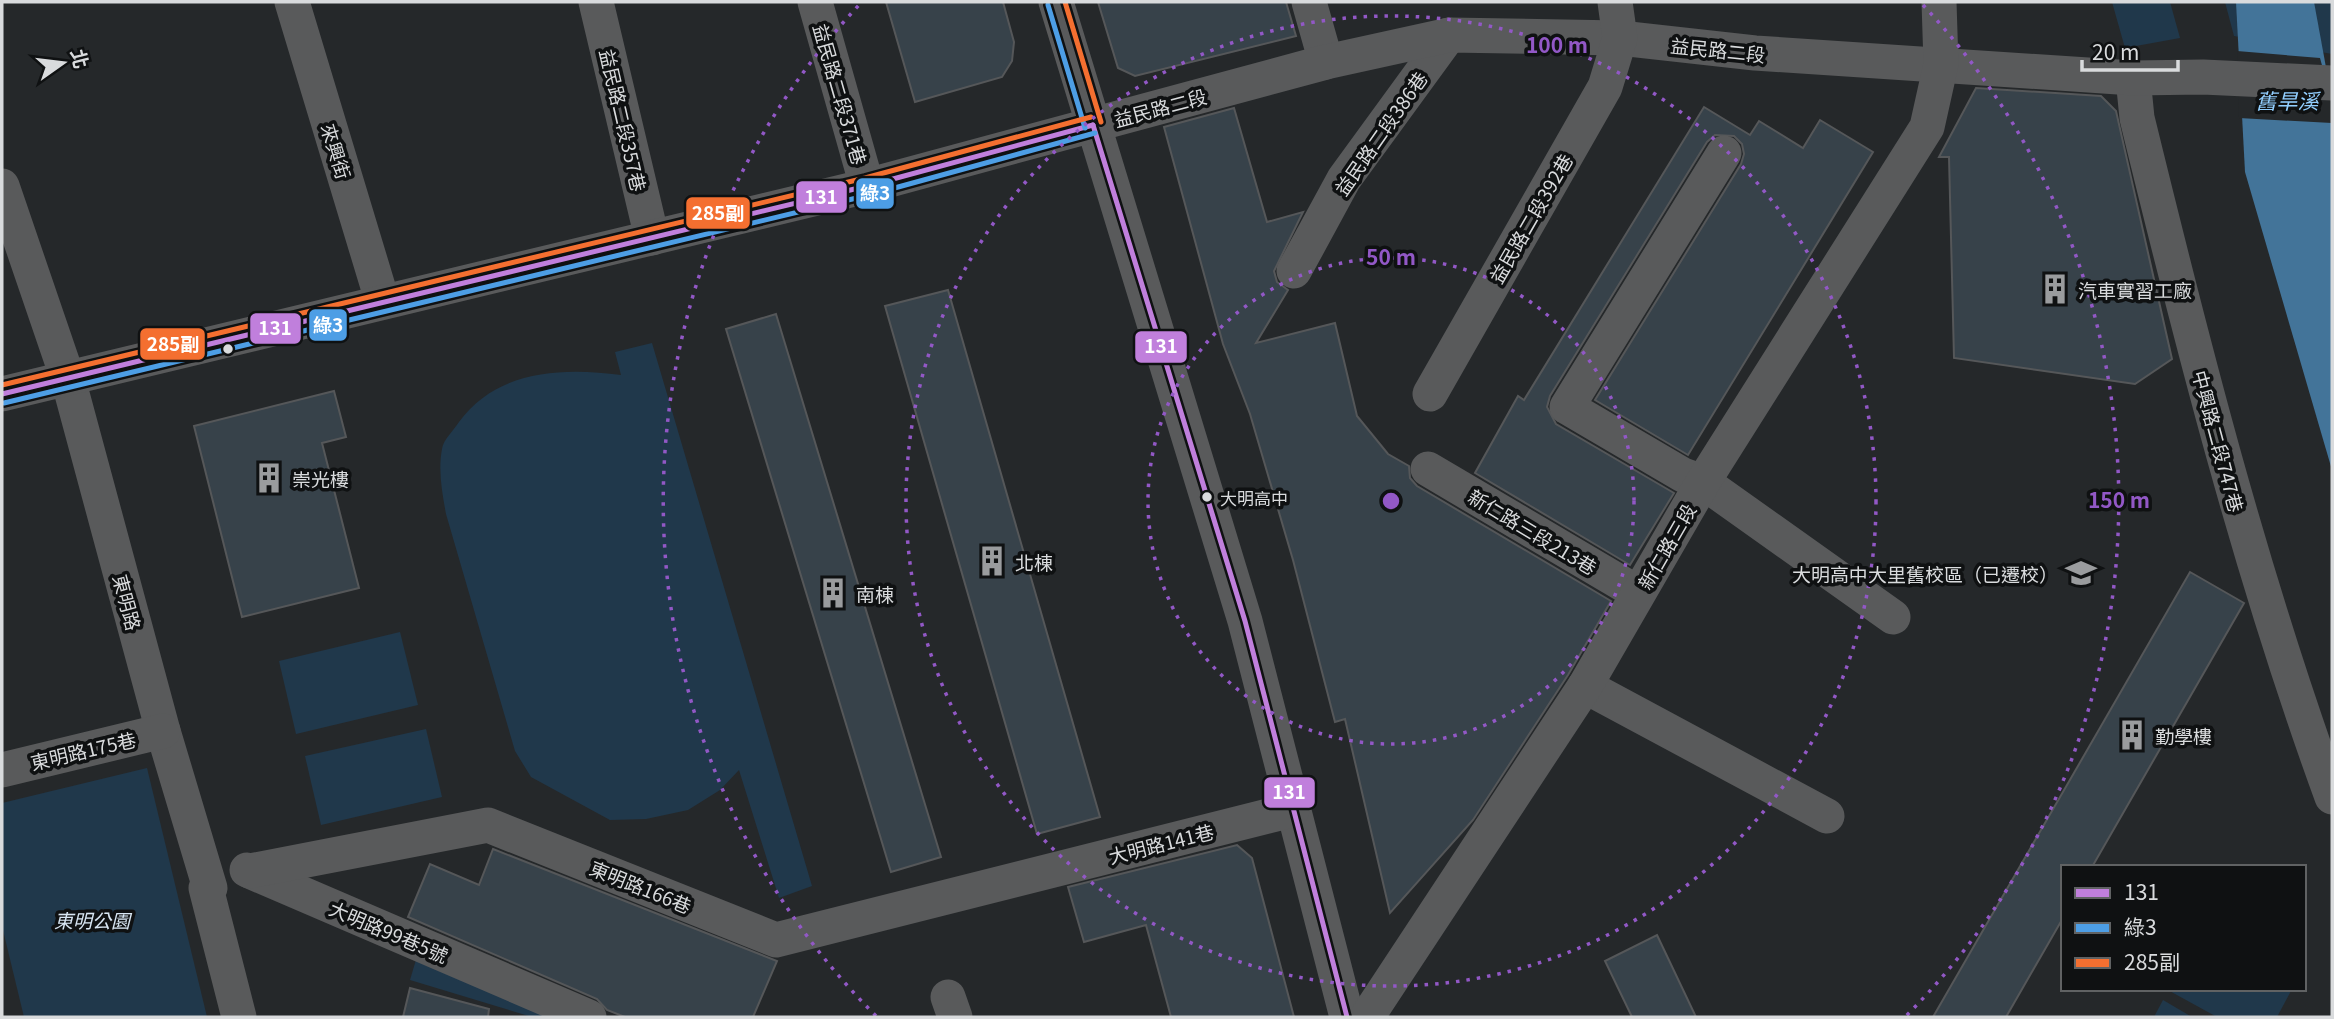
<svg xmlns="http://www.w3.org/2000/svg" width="2334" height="1019" font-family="Georgia,'Noto Sans TC',serif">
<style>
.green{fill:#20384b}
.water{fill:#437499}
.pier{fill:#25282a}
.building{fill:#37424a;stroke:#555759;stroke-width:2}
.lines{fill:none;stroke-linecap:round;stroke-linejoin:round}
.minor{stroke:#595a5b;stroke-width:35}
.bus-1-casing{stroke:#0f1112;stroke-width:10}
.bus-2-casing{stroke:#0f1112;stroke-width:10}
.bus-3-casing{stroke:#0f1112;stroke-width:10}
.bus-1{stroke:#c07fdc;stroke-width:5}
.bus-2{stroke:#4d9ee5;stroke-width:5}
.bus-3{stroke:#f46f30;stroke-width:5}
.ring{fill:none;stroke:#9258c6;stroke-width:3.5;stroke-dasharray:3.5 7}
.bus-dot{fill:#d9dbdd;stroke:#0f1112;stroke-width:2.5}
.labels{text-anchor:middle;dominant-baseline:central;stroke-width:7;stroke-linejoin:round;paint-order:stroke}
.bus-label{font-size:17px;fill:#d9dbdd;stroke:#0f1112;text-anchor:start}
.street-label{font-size:19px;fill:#d9dbdd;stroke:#0f1112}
.poi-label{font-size:19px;fill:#d9dbdd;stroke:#0f1112;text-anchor:start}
.park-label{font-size:19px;font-style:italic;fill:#d8e6f3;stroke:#0f1112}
.water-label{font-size:21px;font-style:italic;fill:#92cfff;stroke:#0f1112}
.centre{fill:#9258c6;stroke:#0f1112;stroke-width:3.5}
.ring-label{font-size:21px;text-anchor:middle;font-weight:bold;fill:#9258c6;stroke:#0f1112;stroke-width:7;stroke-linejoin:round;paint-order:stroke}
.line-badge{stroke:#0f1112;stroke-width:2.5}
.badge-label{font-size:19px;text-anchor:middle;font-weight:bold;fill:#fff}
</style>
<rect width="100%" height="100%" fill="#25282a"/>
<g class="green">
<polygon points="2112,2 2170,2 2180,38 2125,48"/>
<polygon points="2225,2 2332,2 2332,54 2234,36"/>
<path d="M652 343 812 886 779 898 739 770 720 790 688 810 646 819 610 820 531 777 515 751 446 514C442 492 438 471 442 449 443 440 454 430 459 422 497 370 562 367 621 375L615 352Z"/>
<polygon points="400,632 418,705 296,734 279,661"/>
<polygon points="426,729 442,797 321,825 305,756"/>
<polygon points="147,768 207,1017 24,1017 2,926 2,803"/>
<polygon points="418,953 572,1017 532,1017 410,980"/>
<polygon points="2166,989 2292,989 2277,1017 2217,1017"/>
<polygon points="2163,1000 2192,1017 2154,1017"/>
</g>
<polygon class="water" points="2236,2 2314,2 2332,100 2332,470 2245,172"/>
<polygon class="pier" points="2237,51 2320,58 2332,102 2332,123 2239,118"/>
<g class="building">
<polygon points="886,2 1003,2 1014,42 1012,61 1002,77 915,102"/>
<polygon points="1098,2 1286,2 1296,36 1135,76 1118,68"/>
<polygon points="1976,88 2101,96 2116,111 2172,359 2135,384 1954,358 1949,157 1939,157"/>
<polygon points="1704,107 1750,135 1759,121 1803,148 1820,120 1873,152 1688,455 1595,400 1741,164 1744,154 1742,144 1734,136 1715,135 1707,142 1550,396 1547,407 1556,424 1674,493 1630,565 1475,473 1518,396 1524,400"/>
<polygon points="1234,108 1267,222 1303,212 1274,271 1277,282 1288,290 1256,343 1335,323 1357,416 1388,454 1409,466 1410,478 1417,486 1611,601 1568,675 1473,820 1390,913 1345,719 1335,722 1293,560 1250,414 1223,344 1164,127"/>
<polygon points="948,290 1100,817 1037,834 885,306"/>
<polygon points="776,314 941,857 891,872 726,329"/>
<polygon points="334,391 346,437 322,443 359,588 242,617 194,426"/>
<polygon points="2190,572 2244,603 2092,867 2063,867 2063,918 2006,1017 1933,1017"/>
<polygon points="1237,845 1252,858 1294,1017 1171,1017 1146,925 1084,942 1068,887"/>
<polygon points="493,849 777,961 753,1017 625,1017 607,1010 597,999 408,917 430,864 479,885"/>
<polygon points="1657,935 1696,1017 1632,1017 1605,961"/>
<polygon points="410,988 489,1009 488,1017 403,1017"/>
</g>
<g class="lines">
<g class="minor">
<polyline points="292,2 382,300"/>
<polyline points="596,2 652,238"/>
<polyline points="815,2 867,186"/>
<polyline points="1056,2 1245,621 1347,1017"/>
<polyline points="1309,2 1326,62"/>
<path d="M2133 78 2137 118C2193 347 2251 575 2332 797"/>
<polyline points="1724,153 1567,407 1683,475 1703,482 1893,617"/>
<polyline points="2,186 68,379 163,731 210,888 206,888 239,1017"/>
<polyline points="1294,271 1344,179 1449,35"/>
<polyline points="2,394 867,186 1326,62 1449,35 1620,38 1755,53 2133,78 2203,77 2332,83"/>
<polyline points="1430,394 1605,87 1620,38 1615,2"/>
<polyline points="1428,469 1638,593"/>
<polyline points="1585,686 1827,816"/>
<polyline points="2,770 163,731"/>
<polyline points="247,870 589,1017"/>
<polyline points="250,871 488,825 776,940 1292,810"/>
<polyline points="948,997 955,1017"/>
<polyline points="1367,1017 1585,686 1703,482 1927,127 1941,64 1939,2"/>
</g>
<g class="bus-1-casing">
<g id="bus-1">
<polyline points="1093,125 1245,621 1347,1017"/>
<polyline points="2,394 867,186 1093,125"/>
</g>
</g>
<g class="bus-2-casing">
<g id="bus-2">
<polyline points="1048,5 1085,128"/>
<polyline points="4,403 869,195 1095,133"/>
</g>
</g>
<g class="bus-3-casing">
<g id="bus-3">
<polyline points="1065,2 1101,122"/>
<polyline points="2,385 865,178 1091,117"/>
</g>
</g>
<use href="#bus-1" class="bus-1"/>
<use href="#bus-2" class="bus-2"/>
<use href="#bus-3" class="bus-3"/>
</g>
<g class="ring">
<circle cx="1391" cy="501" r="243"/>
<circle cx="1391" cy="501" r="485"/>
<path d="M876 1016A728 728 0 0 1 859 5M1923 5A728 728 0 0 1 1906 1016"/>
</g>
<defs>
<g id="building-bare" transform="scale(2.415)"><path d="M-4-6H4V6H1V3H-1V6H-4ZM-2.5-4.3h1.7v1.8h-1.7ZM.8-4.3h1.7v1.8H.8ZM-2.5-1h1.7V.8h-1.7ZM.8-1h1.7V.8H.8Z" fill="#9a9c9e" stroke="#0f1112" stroke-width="2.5" paint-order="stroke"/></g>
<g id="school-bare" transform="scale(2.415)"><path d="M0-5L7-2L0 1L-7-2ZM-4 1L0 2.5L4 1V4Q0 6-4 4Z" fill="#9a9c9e" stroke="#0f1112" stroke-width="2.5" paint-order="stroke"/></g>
</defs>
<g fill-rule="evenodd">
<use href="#building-bare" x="2055" y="289"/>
<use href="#building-bare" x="269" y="478"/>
<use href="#building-bare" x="992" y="561"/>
<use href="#school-bare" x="2081" y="573"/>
<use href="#building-bare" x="833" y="593"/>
<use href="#building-bare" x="2132" y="735"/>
</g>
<g class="bus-dot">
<circle cx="228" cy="349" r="6"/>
<circle cx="1207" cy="497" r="6"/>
</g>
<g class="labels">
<g class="bus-label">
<text x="1220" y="497">大明高中</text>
</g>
<g class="street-label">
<text transform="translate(1718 49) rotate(6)">益民路二段</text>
<text transform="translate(841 94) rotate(74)">益民路二段371巷</text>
<text transform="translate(1160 107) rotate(-15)">益民路二段</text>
<text transform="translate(624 120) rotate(77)">益民路二段357巷</text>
<text transform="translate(1380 133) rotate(-55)">益民路二段386巷</text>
<text transform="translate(337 151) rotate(73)">來興街</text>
<text transform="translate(1530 218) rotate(-60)">益民路二段392巷</text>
<text transform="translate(2219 441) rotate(75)">中興路二段747巷</text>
<text transform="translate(1533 531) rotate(31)">新仁路三段213巷</text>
<text transform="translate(1666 546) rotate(-60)">新仁路三段</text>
<text transform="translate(128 602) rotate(75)">東明路</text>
<text transform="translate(83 750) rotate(-13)">東明路175巷</text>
<text transform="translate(1161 843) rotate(-14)">大明路141巷</text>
<text transform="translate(641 886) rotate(22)">東明路166巷</text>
<text transform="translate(389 931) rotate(23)">大明路99巷5號</text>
</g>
<g class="poi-label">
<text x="2078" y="289">汽車實習工廠</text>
<text x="292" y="478">崇光樓</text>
<text x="1015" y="561">北棟</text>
<text x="2058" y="573" text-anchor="end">大明高中大里舊校區（已遷校）</text>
<text x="856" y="593">南棟</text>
<text x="2155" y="735">勤學樓</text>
</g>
<g class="park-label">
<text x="92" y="919">東明公園</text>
</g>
<g class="water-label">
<text x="2287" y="100">舊旱溪</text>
</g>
</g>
<circle cx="1391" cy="501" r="10" class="centre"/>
<g class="ring-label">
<text x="1557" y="53">100 m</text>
<text x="1391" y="265">50 m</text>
<text x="2119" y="508">150 m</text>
</g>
<g class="line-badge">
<rect x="855" y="177" width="40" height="33" rx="7" fill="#4d9ee5"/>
<rect x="795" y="180" width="53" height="34" rx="7" fill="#c07fdc"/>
<rect x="685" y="196" width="66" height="34" rx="7" fill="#f46f30"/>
<rect x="308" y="308" width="40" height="34" rx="7" fill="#4d9ee5"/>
<rect x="249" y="312" width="53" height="33" rx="7" fill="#c07fdc"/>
<rect x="139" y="327" width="67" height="34" rx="7" fill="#f46f30"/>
<rect x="1134" y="330" width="54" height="34" rx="7" fill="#c07fdc"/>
<rect x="1263" y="776" width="53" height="33" rx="7" fill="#c07fdc"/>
</g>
<g class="badge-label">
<text x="875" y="200">綠3</text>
<text x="821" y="204">131</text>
<text x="718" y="220">285副</text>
<text x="328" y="332">綠3</text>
<text x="275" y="335">131</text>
<text x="173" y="351">285副</text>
<text x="1161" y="353">131</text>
<text x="1289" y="799">131</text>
</g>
<rect width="2334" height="1019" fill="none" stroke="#d9dbdd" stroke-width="7"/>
<rect x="2061" y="865" width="245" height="126" fill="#0f1112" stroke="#606263" stroke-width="2"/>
<rect x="2075" y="888" width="35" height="10" fill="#c07fdc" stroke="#606263" stroke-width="2"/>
<text x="2124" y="900" font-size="21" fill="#d9dbdd">131</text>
<rect x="2075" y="923" width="35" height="10" fill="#4d9ee5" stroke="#606263" stroke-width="2"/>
<text x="2124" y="935" font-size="21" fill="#d9dbdd">綠3</text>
<rect x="2075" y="958" width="35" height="10" fill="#f46f30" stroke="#606263" stroke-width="2"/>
<text x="2124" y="970" font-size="21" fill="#d9dbdd">285副</text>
<g transform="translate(63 63) rotate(76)" stroke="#0f1112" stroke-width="5" paint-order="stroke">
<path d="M0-5L12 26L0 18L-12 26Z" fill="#d9dbdd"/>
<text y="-10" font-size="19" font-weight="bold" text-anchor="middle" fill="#d9dbdd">北</text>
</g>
<path d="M2082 60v10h96v-10" fill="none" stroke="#d9dbdd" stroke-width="3.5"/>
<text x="2092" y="60" font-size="21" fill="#d9dbdd" stroke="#0f1112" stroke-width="5" paint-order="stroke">20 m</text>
</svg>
